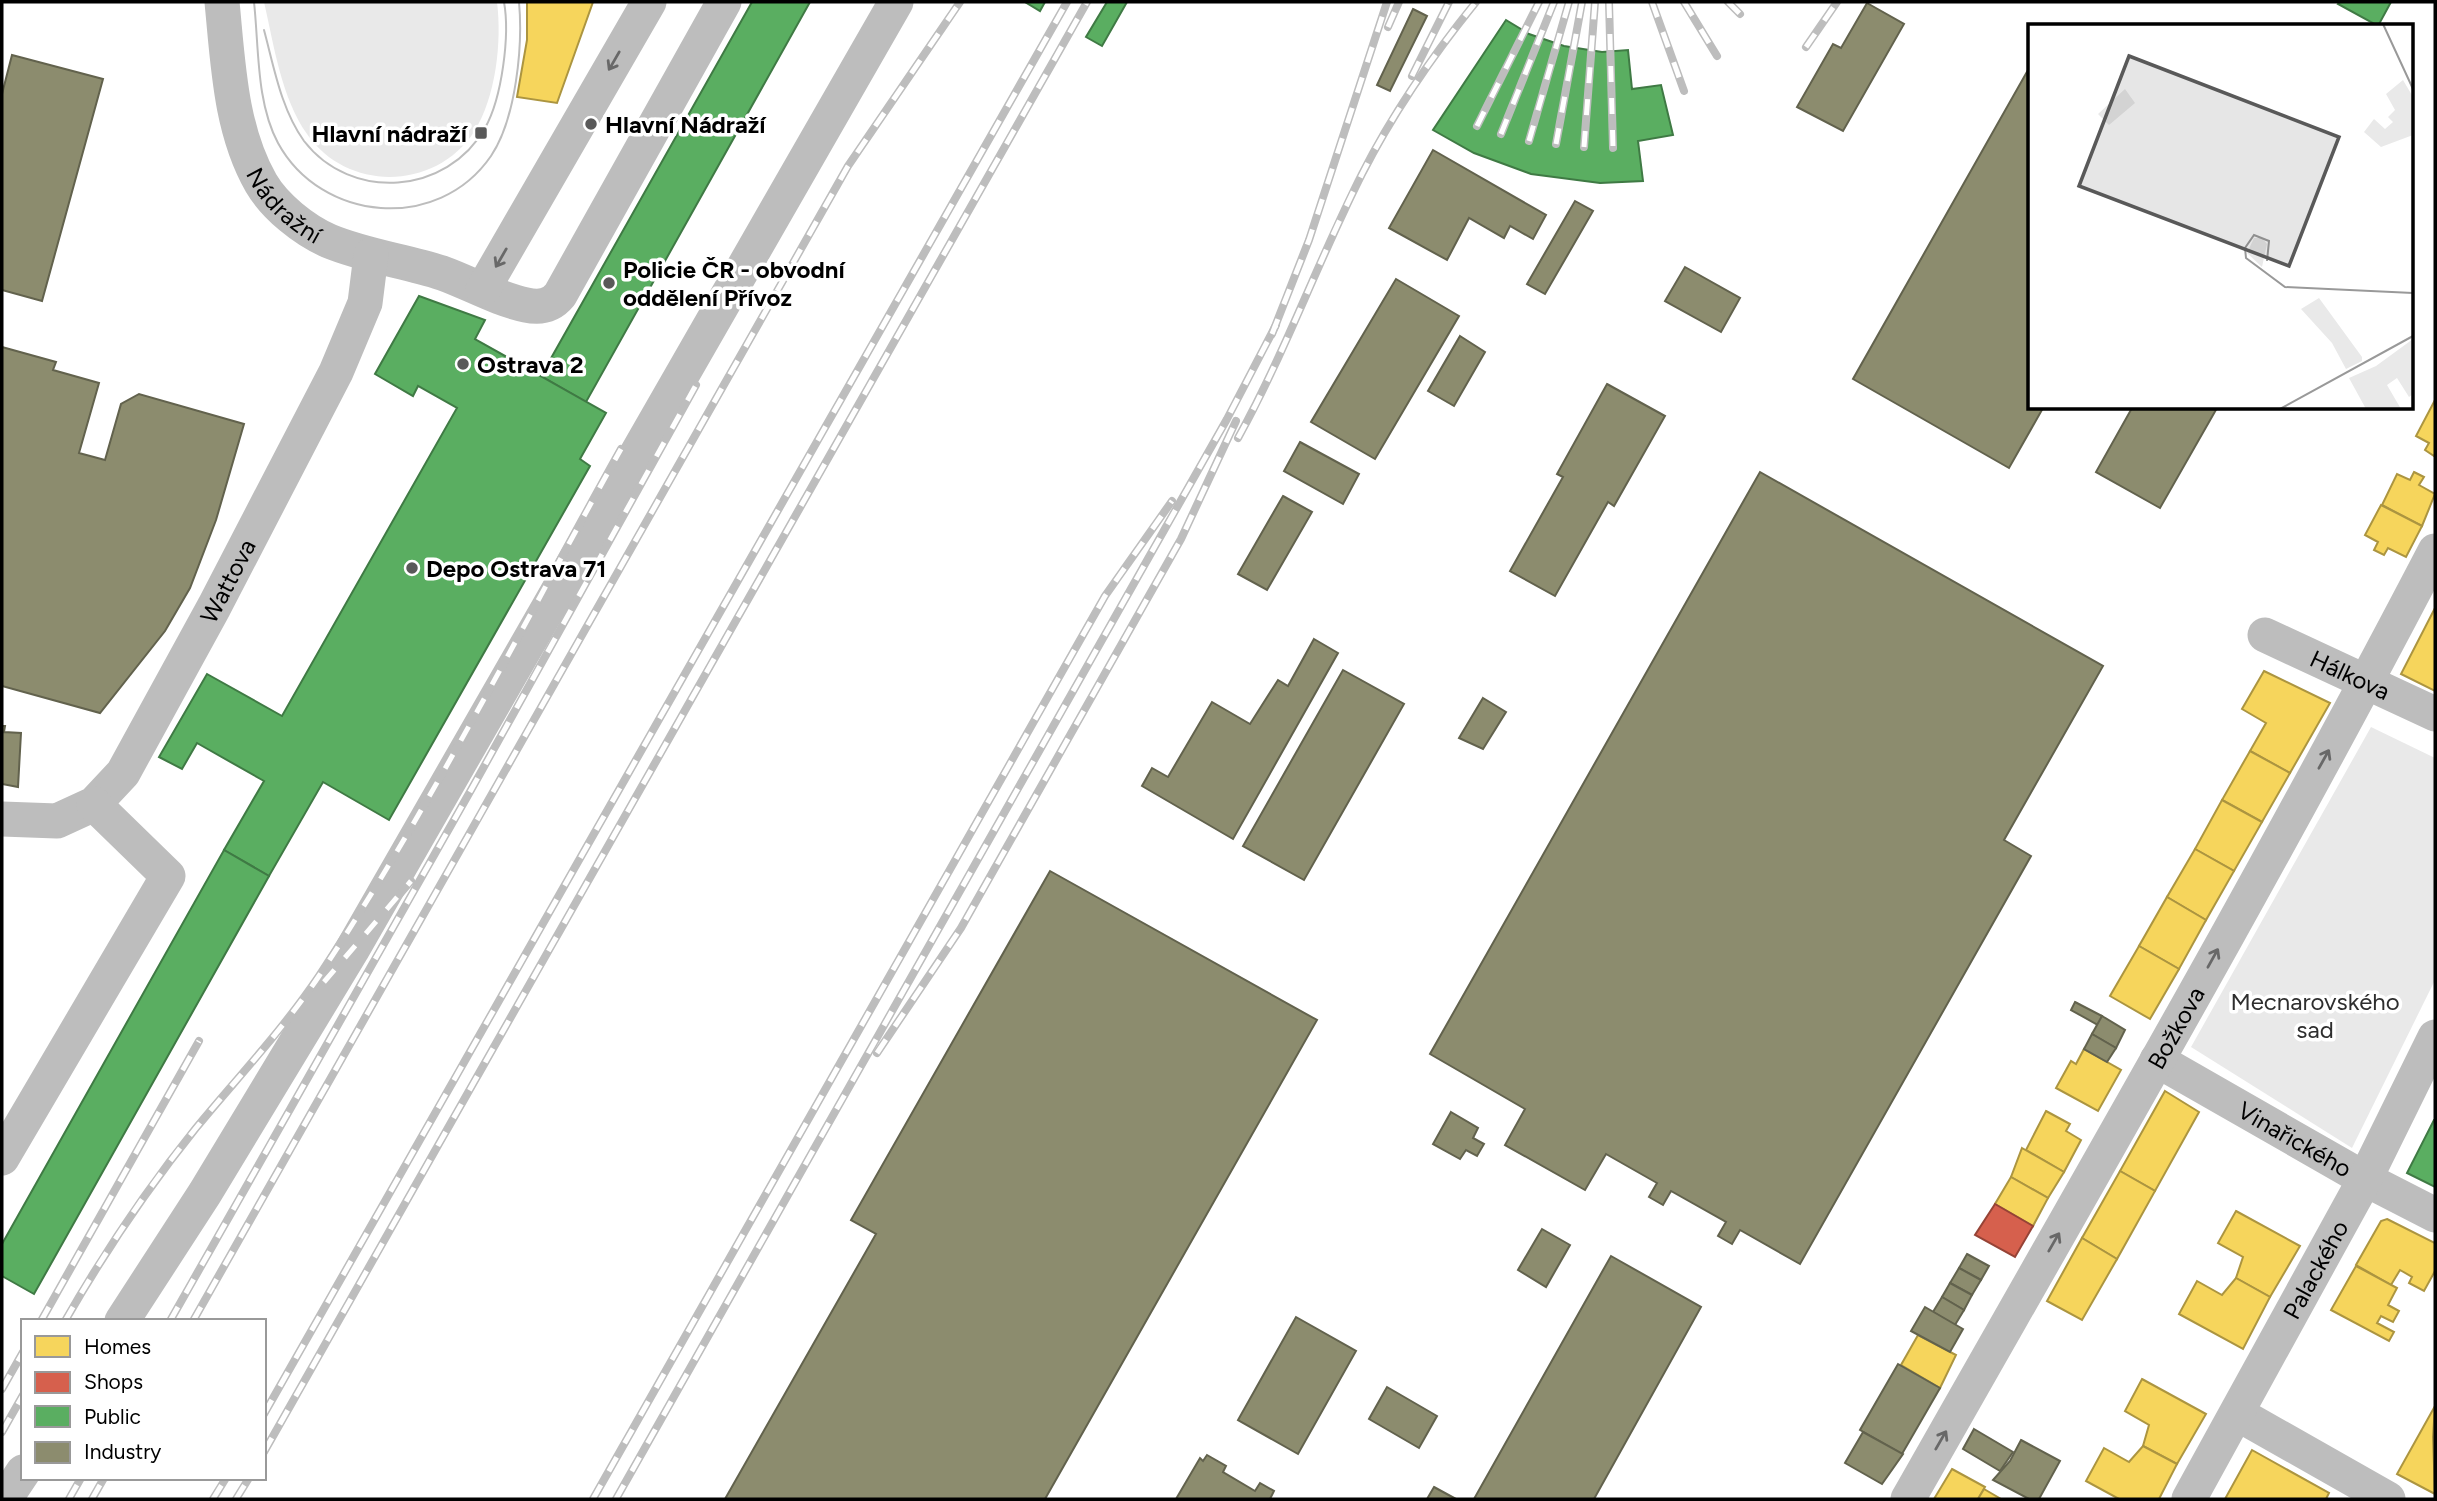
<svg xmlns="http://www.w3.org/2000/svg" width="2437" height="1501" font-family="Figtree,sans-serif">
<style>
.green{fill:#e9e9e9}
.homes{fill:#f6d55c;stroke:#ac9540;stroke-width:2}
.shops{fill:#d6604d;stroke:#964336;stroke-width:2}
.public{fill:#5aae61;stroke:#3f7a44;stroke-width:2}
.industry{fill:#8c8c6e;stroke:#62624d;stroke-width:2}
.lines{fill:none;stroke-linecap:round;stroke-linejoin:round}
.minor{stroke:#bdbdbd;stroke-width:35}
.tram{stroke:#bdbdbd;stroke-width:2}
.rail-casing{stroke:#bdbdbd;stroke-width:8}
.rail{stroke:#fff;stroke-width:5;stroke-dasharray:16;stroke-linecap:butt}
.oneway{stroke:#686868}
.poi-dot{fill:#595959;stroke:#fff;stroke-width:2.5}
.labels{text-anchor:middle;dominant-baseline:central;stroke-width:7;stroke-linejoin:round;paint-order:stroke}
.poi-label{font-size:24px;font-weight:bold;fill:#000;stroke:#fff;text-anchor:start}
.street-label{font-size:24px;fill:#000;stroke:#fff}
.park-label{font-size:24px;fill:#2e2e2e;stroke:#fff}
.inset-road{fill:none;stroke:#999;stroke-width:2}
.view{fill:#595959;fill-opacity:0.15;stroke:#595959;stroke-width:3.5}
.inset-edge{fill:none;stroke:#000;stroke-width:3.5}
</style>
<rect width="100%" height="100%" fill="#fff"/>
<g class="green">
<path d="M264 2H497C502 42 496 97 474 132 435 191 347 192 307 134 281 97 274 45 264 2Z"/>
<polygon points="2371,727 2435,758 2435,980 2352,1148 2191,1047"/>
</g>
<g class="homes">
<polygon points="527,2 593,2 557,103 517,97 527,40"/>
<polygon points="2435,400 2435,454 2434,456 2425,450 2429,443 2416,436"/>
<polygon points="2414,472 2424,477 2419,485 2435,494 2422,526 2382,505 2397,474 2410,480"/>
<polygon points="2381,505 2422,526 2406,557 2388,548 2384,555 2374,550 2378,542 2365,535"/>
<polygon points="2435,608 2435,691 2401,674"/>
<polygon points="2264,671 2330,703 2290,773 2250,751 2266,723 2242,709"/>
<polygon points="2250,751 2290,773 2262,822 2222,800"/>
<polygon points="2222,800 2262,822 2234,871 2195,849"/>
<polygon points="2195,849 2234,871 2206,920 2167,897"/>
<polygon points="2167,897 2206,920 2179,969 2139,946"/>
<polygon points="2139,946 2179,969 2150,1019 2110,996"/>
<polygon points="2084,1049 2121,1070 2098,1111 2056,1088 2071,1061 2076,1064"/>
<polygon points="2165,1091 2199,1112 2155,1191 2120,1171"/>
<polygon points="2046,1111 2070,1124 2066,1131 2081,1140 2064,1172 2026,1150"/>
<polygon points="2022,1148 2064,1172 2048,1198 2011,1177"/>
<polygon points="2120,1171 2155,1191 2117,1259 2082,1238"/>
<polygon points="2011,1177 2048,1198 2033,1226 1995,1204"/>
<polygon points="2236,1211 2300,1246 2270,1297 2236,1278 2243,1257 2218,1243"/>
<polygon points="2387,1219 2435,1243 2435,1271 2424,1291 2409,1283 2412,1277 2400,1270 2391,1285 2356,1265 2381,1221"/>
<polygon points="2082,1238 2117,1259 2082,1320 2047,1301"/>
<polygon points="2356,1266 2397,1288 2388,1305 2399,1311 2393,1322 2381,1316 2377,1323 2394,1332 2389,1341 2331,1310"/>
<polygon points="2236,1278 2270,1297 2243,1349 2179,1314 2197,1281 2222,1295"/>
<polygon points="1918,1335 1956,1355 1940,1388 1901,1365"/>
<polygon points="2142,1379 2206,1414 2177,1464 2143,1446 2149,1425 2125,1411"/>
<polygon points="2435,1406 2433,1437 2435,1494 2397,1474"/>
<polygon points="2143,1446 2177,1464 2159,1499 2119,1499 2086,1481 2104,1448 2129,1462"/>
<polygon points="2252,1450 2329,1493 2326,1499 2225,1499"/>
<polygon points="1952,1469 1985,1487 1978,1499 1934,1499"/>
<polygon points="1984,1489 2001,1499 1978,1499"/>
</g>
<polygon class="shops" points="1995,1204 2033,1226 2015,1257 1975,1235"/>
<g class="public">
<polygon points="752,2 810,2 586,402 541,376"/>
<polygon points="1025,2 1045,2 1040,11"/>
<polygon points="1107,2 1127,2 1102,46 1086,37"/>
<polygon points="2340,2 2391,2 2378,26 2338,4"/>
<polygon points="1506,20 1529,34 1564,46 1602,52 1628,50 1632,89 1661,85 1673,135 1638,141 1643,181 1600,183 1531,174 1474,153 1433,130"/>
<polygon points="419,296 485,320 475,339 606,413 580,459 590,466 389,820 323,782 269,876 224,850 264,781 197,743 182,769 159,757 207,674 282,716 457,408 418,386 413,396 375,374"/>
<polygon points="224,850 269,876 34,1294 2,1276 2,1244"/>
<polygon points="2434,1120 2435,1120 2435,1187 2407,1173"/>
</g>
<g class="industry">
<polygon points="1867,3 1904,24 1843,131 1797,107 1833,44 1841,48"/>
<polygon points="1413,9 1427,16 1390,91 1377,85"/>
<polygon points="12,55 103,79 42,301 2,290 2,94"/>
<polygon points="2028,70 2029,408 2043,408 2009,468 1853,379"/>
<polygon points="1433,150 1546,215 1533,239 1510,226 1504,238 1469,218 1447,260 1389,228"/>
<polygon points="1575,201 1593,211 1545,294 1527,284"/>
<polygon points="1685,267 1740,298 1721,332 1665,301"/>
<polygon points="1396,279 1459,316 1375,459 1311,422"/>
<polygon points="1460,336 1485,352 1454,406 1428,391"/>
<polygon points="2,347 56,362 53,370 99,383 79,453 105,460 121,404 139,394 244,424 216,520 190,588 165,631 100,713 2,686"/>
<polygon points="1607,384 1665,416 1614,506 1608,502 1555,596 1510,571 1563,477 1557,474"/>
<polygon points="2132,408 2217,408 2160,508 2096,472"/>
<polygon points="1300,442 1359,474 1343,504 1284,471"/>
<polygon points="1760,472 2103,666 2004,840 2031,856 1800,1264 1740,1230 1732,1244 1718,1236 1726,1222 1671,1191 1663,1205 1649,1197 1657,1183 1606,1154 1585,1190 1505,1145 1525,1109 1430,1054"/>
<polygon points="1283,496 1312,512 1267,590 1238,574"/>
<polygon points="1314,639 1338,653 1233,839 1142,786 1152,768 1168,777 1212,702 1250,724 1278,680 1288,686"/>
<polygon points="1343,670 1404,704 1304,880 1243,846"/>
<polygon points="1483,698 1506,712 1483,749 1459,738"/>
<polygon points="2,726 5,726 4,732 21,733 18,787 2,784"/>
<polygon points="1050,871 1317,1020 1045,1499 725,1499 876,1234 851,1220"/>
<polygon points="2075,1002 2102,1016 2098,1025 2071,1010"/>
<polygon points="2102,1016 2125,1030 2116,1048 2092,1034"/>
<polygon points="2092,1034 2116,1048 2107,1062 2084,1049"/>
<polygon points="1451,1112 1478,1128 1473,1138 1484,1144 1477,1156 1466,1150 1460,1159 1433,1144"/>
<polygon points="1542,1229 1570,1245 1546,1287 1518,1270"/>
<polygon points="1967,1254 1989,1266 1981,1280 1959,1268"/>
<polygon points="1611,1256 1701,1307 1594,1499 1474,1499"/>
<polygon points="1959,1268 1981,1280 1972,1295 1950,1283"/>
<polygon points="1950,1283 1972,1295 1964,1310 1942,1297"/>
<polygon points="1942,1297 1964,1310 1955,1325 1933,1312"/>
<polygon points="1925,1307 1963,1329 1950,1352 1911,1331"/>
<polygon points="1296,1317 1356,1351 1298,1454 1238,1420"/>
<polygon points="1898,1364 1940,1388 1902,1454 1860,1430"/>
<polygon points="1387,1387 1437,1416 1419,1448 1369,1419"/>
<polygon points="1974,1429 2013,1452 2000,1471 1963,1449"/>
<polygon points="1863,1432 1903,1454 1882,1484 1845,1463"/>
<polygon points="2021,1440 2060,1461 2039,1499 2029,1499 1993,1480 2010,1461"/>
<polygon points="1207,1455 1226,1466 1223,1472 1255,1491 1260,1483 1274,1491 1270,1499 1176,1499 1200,1458 1203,1461"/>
<polygon points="1434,1487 1456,1499 1427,1499"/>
</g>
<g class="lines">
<g class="minor">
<path id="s1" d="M222 2C228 62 230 129 261 183 275 207 304 230 329 241 365 256 405 261 442 273 470 283 497 299 526 305 540 308 551 306 560 295L724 2"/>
<polyline points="483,289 649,2"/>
<path id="s2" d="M2265 635 2435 714"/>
<path id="s3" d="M2 819 57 821 94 804 123 773 214 607 336 372 365 303 371 255"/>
<path id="s4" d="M2157 1060 2365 1179 2435 1215"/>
<polyline points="2,1158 168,876 94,804"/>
<polyline points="122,1321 205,1193 352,950 896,2"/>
<polyline points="2238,1414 2388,1499"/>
<polyline points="5,1499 23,1472"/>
<path id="s5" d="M1908 1499C2086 1185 2268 872 2435 551"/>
<path id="s6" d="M2189 1499 2365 1179 2435 1037"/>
</g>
<g class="tram">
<path d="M254 2C259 47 256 102 278 143 321 222 438 233 491 156 516 119 523 46 519 2"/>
<path d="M264 30C274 67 281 109 304 141 351 202 447 195 485 128 502 98 510 35 504 2"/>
</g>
<g class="rail-casing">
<g id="rail">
<polyline points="1609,2 1613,148"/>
<polyline points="1652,2 1684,91"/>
<polyline points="1684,2 1717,56"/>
<polyline points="1728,2 1740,14"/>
<polyline points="1388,27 1399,2"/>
<polyline points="1806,47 1837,2"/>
<polyline points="1412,76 1449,2"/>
<polyline points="1477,126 1539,2"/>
<polyline points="1501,134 1554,2"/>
<polyline points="1529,141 1569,2"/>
<polyline points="1556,144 1582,2"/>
<polyline points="1584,147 1595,2"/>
<polyline points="1272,334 1309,240 1387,2"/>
<path d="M1238 438C1285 353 1318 261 1362 174 1393 113 1433 55 1476 2"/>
<polyline points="324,982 411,881"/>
<polyline points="877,1053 961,928 1181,539 1236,421"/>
<polyline points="41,1321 199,1041"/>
<path d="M65 1321C104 1253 146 1190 196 1128 237 1078 282 1031 319 976 430 808 523 625 621 449"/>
<polyline points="170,1321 471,790 696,385"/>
<polyline points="193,1321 848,166 960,2"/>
<polyline points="2,1389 23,1352"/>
<polyline points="264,1414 1067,2"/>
<polyline points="2,1432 23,1395"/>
<polyline points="264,1452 1087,2"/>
<polyline points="69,1499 81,1478"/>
<polyline points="92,1499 104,1478"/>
<polyline points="213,1499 226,1478"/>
<polyline points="236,1499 249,1478"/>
<polyline points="593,1499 1105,596 1172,501"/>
<polyline points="616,1499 1227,419 1276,325"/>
</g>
</g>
<use href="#rail" class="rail"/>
</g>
<defs><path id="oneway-shaft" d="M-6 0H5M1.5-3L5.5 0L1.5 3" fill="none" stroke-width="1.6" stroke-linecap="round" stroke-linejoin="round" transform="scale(1.75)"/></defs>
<g class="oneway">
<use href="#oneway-shaft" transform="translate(614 61) rotate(120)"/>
<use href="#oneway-shaft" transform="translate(501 258) rotate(120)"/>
<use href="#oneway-shaft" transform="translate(2324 759) rotate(-61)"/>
<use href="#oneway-shaft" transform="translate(2213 958) rotate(-61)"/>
<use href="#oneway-shaft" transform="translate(2054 1242) rotate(-60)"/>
<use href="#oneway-shaft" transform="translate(1941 1440) rotate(-60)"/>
</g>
<g class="poi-dot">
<circle cx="591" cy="124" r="7"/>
<rect x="474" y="126" width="14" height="14" rx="3.5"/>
<circle cx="609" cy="283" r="7"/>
<circle cx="463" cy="364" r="7"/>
<circle cx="412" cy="568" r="7"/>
</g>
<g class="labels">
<g class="poi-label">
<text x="605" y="124">Hlavní Nádraží</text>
<text x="467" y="133" text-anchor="end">Hlavní nádraží</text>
<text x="623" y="269">Policie ČR - obvodní<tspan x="623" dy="28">oddělení Přívoz</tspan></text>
<text x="477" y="364">Ostrava 2</text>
<text x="426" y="568">Depo Ostrava 71</text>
</g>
<g class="street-label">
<text stroke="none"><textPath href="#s1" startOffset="219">Nádražní</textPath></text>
<text stroke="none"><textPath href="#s3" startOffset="357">Wattova</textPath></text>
<text stroke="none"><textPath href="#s2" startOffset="94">Hálkova</textPath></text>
<text stroke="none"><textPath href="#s5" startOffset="542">Božkova</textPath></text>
<text stroke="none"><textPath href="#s4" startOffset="159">Vinařického</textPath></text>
<text stroke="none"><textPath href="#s6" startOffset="262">Palackého</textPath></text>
</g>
<g class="park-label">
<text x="2315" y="1001">Mecnarovského<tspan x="2315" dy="28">sad</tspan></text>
</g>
</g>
<g transform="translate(2028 24)">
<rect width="385" height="385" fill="#fff"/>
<path d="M375 56 385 73V111L353 123 336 108 346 95 357 105 365 98 360 93 367 86 358 70ZM97 65 107 79 81 101 70 90ZM226 214H234L239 220 234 243 219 229ZM291 274 334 333V337L318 345 304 319 273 285ZM385 315V370L381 373 369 354 359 361 373 385H338L321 354 348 342Z" fill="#e9e9e9"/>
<path class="inset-road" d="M355 0 385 65M239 237 241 217 226 211 217 224 218 234 257 263 385 269M252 385 385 312"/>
<path class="view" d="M101 32 311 113 261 242 51 162Z"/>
<rect width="385" height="385" class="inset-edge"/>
</g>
<rect width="2437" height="1501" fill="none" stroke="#000000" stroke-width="7"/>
<rect x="21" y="1319" width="245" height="161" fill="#ffffff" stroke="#999999" stroke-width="2"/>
<rect x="35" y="1336" width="35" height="21" fill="#f6d55c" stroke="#999999" stroke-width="2"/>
<text x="84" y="1354" font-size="21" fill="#000000">Homes</text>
<rect x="35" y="1372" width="35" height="21" fill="#d6604d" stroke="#999999" stroke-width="2"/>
<text x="84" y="1389" font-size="21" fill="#000000">Shops</text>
<rect x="35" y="1406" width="35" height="21" fill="#5aae61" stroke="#999999" stroke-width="2"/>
<text x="84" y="1424" font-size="21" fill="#000000">Public</text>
<rect x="35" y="1442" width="35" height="21" fill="#8c8c6e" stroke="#999999" stroke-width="2"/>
<text x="84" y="1459" font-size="21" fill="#000000">Industry</text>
</svg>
